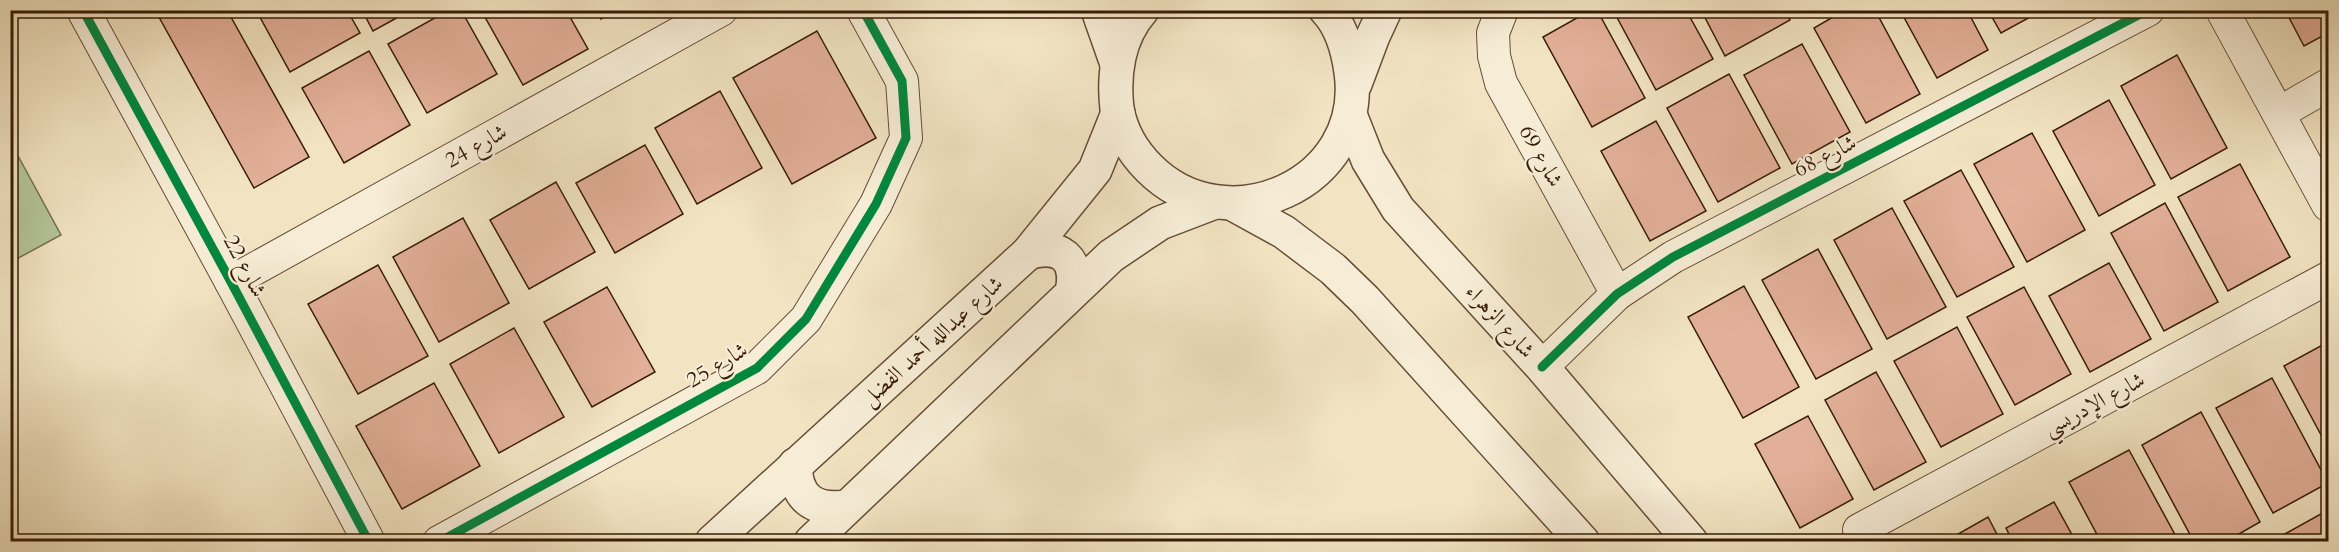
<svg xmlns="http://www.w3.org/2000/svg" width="2339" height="552" font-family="Cardo,Amiri,serif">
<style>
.grass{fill:#b4c599;stroke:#757050;stroke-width:1.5}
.building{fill:#e2af98;stroke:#361b07;stroke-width:1.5}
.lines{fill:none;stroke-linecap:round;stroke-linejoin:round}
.minor-casing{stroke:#654d36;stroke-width:34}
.tertiary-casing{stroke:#654d36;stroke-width:36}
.minor{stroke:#f7edd7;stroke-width:32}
.tertiary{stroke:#f7edd7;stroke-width:33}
.cycleway-casing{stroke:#f7edd7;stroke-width:13}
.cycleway{stroke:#00873e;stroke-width:9}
.labels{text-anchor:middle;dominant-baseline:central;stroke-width:4.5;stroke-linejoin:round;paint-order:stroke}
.street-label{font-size:22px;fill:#361b07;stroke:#f7edd7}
</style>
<rect width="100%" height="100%" fill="#f2e4c2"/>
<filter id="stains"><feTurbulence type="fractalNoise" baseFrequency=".00333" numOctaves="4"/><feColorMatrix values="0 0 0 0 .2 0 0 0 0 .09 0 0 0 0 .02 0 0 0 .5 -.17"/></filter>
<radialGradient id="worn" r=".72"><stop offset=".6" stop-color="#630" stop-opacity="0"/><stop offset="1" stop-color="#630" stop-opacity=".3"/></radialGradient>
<polygon class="grass" points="11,143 61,235 11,262 10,262"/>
<g class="building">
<polygon points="155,10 227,10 309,157 254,188"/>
<polygon points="256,10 347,10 360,33 290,72"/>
<polygon points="362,10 411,10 373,31"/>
<polygon points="449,10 461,10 497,74 427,113 388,44"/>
<polygon points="481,10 566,10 588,49 523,85"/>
<polygon points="596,10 616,10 601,19"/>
<polygon points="1591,10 1597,10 1645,98 1592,127 1543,37"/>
<polygon points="1613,10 1686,10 1713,59 1656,90"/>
<polygon points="1701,10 1785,10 1790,20 1725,56"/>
<polygon points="1845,10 1875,10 1920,94 1866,123 1814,28"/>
<polygon points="1900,10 1967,10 1988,50 1937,78"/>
<polygon points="1988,10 2043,10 2001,33"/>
<polygon points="2285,10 2328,10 2328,33 2304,46"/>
<polygon points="817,31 876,138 792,184 733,78"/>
<polygon points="1802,44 1850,132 1792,164 1744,75"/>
<polygon points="369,51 410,125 344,163 302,88"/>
<polygon points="2177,55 2227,148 2171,179 2121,86"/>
<polygon points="1729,74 1780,168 1718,202 1667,108"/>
<polygon points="720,91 762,168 697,204 655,128"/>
<polygon points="2109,100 2155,185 2099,216 2053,131"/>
<polygon points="1656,121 1706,211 1650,241 1601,151"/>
<polygon points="2032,133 2085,230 2027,262 1974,164"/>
<polygon points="645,145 683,214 615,253 576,183"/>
<polygon points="2240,164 2290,257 2228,291 2178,197"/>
<polygon points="1961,170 2014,267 1957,297 1904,201"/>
<polygon points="556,182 595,252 529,289 490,220"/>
<polygon points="2165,203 2218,302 2164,331 2111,233"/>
<polygon points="1892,208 1946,307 1887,339 1834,240"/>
<polygon points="463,218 509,303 439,342 393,257"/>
<polygon points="1818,249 1872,349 1816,379 1762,280"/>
<polygon points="2109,263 2151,339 2090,372 2049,296"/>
<polygon points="378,265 428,356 358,394 308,304"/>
<polygon points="1744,286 1799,387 1743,418 1688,317"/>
<polygon points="607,287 655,372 592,407 544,322"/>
<polygon points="2024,287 2071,374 2015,405 1967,317"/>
<polygon points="1957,327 2003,414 1941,447 1894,361"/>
<polygon points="514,328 564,417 499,453 450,364"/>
<polygon points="2328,342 2328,448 2284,366"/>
<polygon points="1876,372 1926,462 1874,490 1825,400"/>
<polygon points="2272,378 2328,483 2273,513 2216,408"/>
<polygon points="434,383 480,466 402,509 356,426"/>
<polygon points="2201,412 2260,522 2225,542 2194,542 2142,445"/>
<polygon points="1808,416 1853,499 1800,528 1755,444"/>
<polygon points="2129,450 2179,542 2101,542 2069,482"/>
<polygon points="2054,502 2076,542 2013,542 2006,528"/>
<polygon points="2328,510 2328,542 2287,542 2283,535"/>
<polygon points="1988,517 2001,542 1944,542"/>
</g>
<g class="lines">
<g class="minor-casing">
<g id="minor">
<polyline points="83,10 231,282 369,542"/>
<polyline points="1502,10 1493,33 1494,56 1501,83 1617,294"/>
<polyline points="2222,10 2328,205"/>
<polyline points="2279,113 2328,85"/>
<polyline points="231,282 721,10"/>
<polyline points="1542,367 1617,294 1673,257 2148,10"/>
<polyline points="1859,530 2328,278"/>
<polyline points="439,542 757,368 806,319 876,204 906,138 902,81 863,10"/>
</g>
</g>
<g class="tertiary-casing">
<g id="tertiary">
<polyline points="1098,10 1117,64"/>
<path d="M1142 10C1118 37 1113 75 1117 109 1121 131 1133 152 1149 168 1226 246 1367 184 1351 72 1348 50 1342 27 1326 10"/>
<polyline points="1355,84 1373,36 1385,10"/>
<polyline points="1351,117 1368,160 1398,209 1542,367 1691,542"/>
<polyline points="1233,204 1284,232 1333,269 1365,300 1583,542"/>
<path d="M1028 253C1061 243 1079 259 1072 292"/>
<path d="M795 465C796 498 813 511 846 507"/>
<polyline points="712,542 1028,253 1095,170 1118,113"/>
<polyline points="811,542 1111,256 1160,223 1215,202"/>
</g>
</g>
<use href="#minor" class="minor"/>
<use href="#tertiary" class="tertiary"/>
<g class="cycleway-casing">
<g id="cycleway">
<polyline points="83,10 231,282 369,542"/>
<polyline points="1542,367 1617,294 1673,257 2148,10"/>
<polyline points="439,542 757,368 806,319 876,204 906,138 902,81 863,10"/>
</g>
</g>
<use href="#cycleway" class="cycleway"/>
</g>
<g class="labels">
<g class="street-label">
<text transform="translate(476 146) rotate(-29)">شارع 24</text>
<text transform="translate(1541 156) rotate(61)">شارع 69</text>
<text transform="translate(1825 156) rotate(-27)">شارع 68</text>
<text transform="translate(245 266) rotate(62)">شارع 22</text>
<text transform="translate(1500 321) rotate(48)">شارع الزهراء</text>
<text transform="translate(932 341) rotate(-42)">شارع عبدالله أحمد الفضل</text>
<text transform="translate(717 365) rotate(-31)">شارع 25</text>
<text transform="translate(2094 404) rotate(-28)">شارع الإدريسي</text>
</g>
</g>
<rect width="2339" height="552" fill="none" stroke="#f2e4c2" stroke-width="36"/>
<rect x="12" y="12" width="2315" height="528" fill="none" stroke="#361b07" stroke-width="3"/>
<rect x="18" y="18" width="2303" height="516" fill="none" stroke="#361b07" stroke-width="1.5"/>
<rect width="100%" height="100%" filter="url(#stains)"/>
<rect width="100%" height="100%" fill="url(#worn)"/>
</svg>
